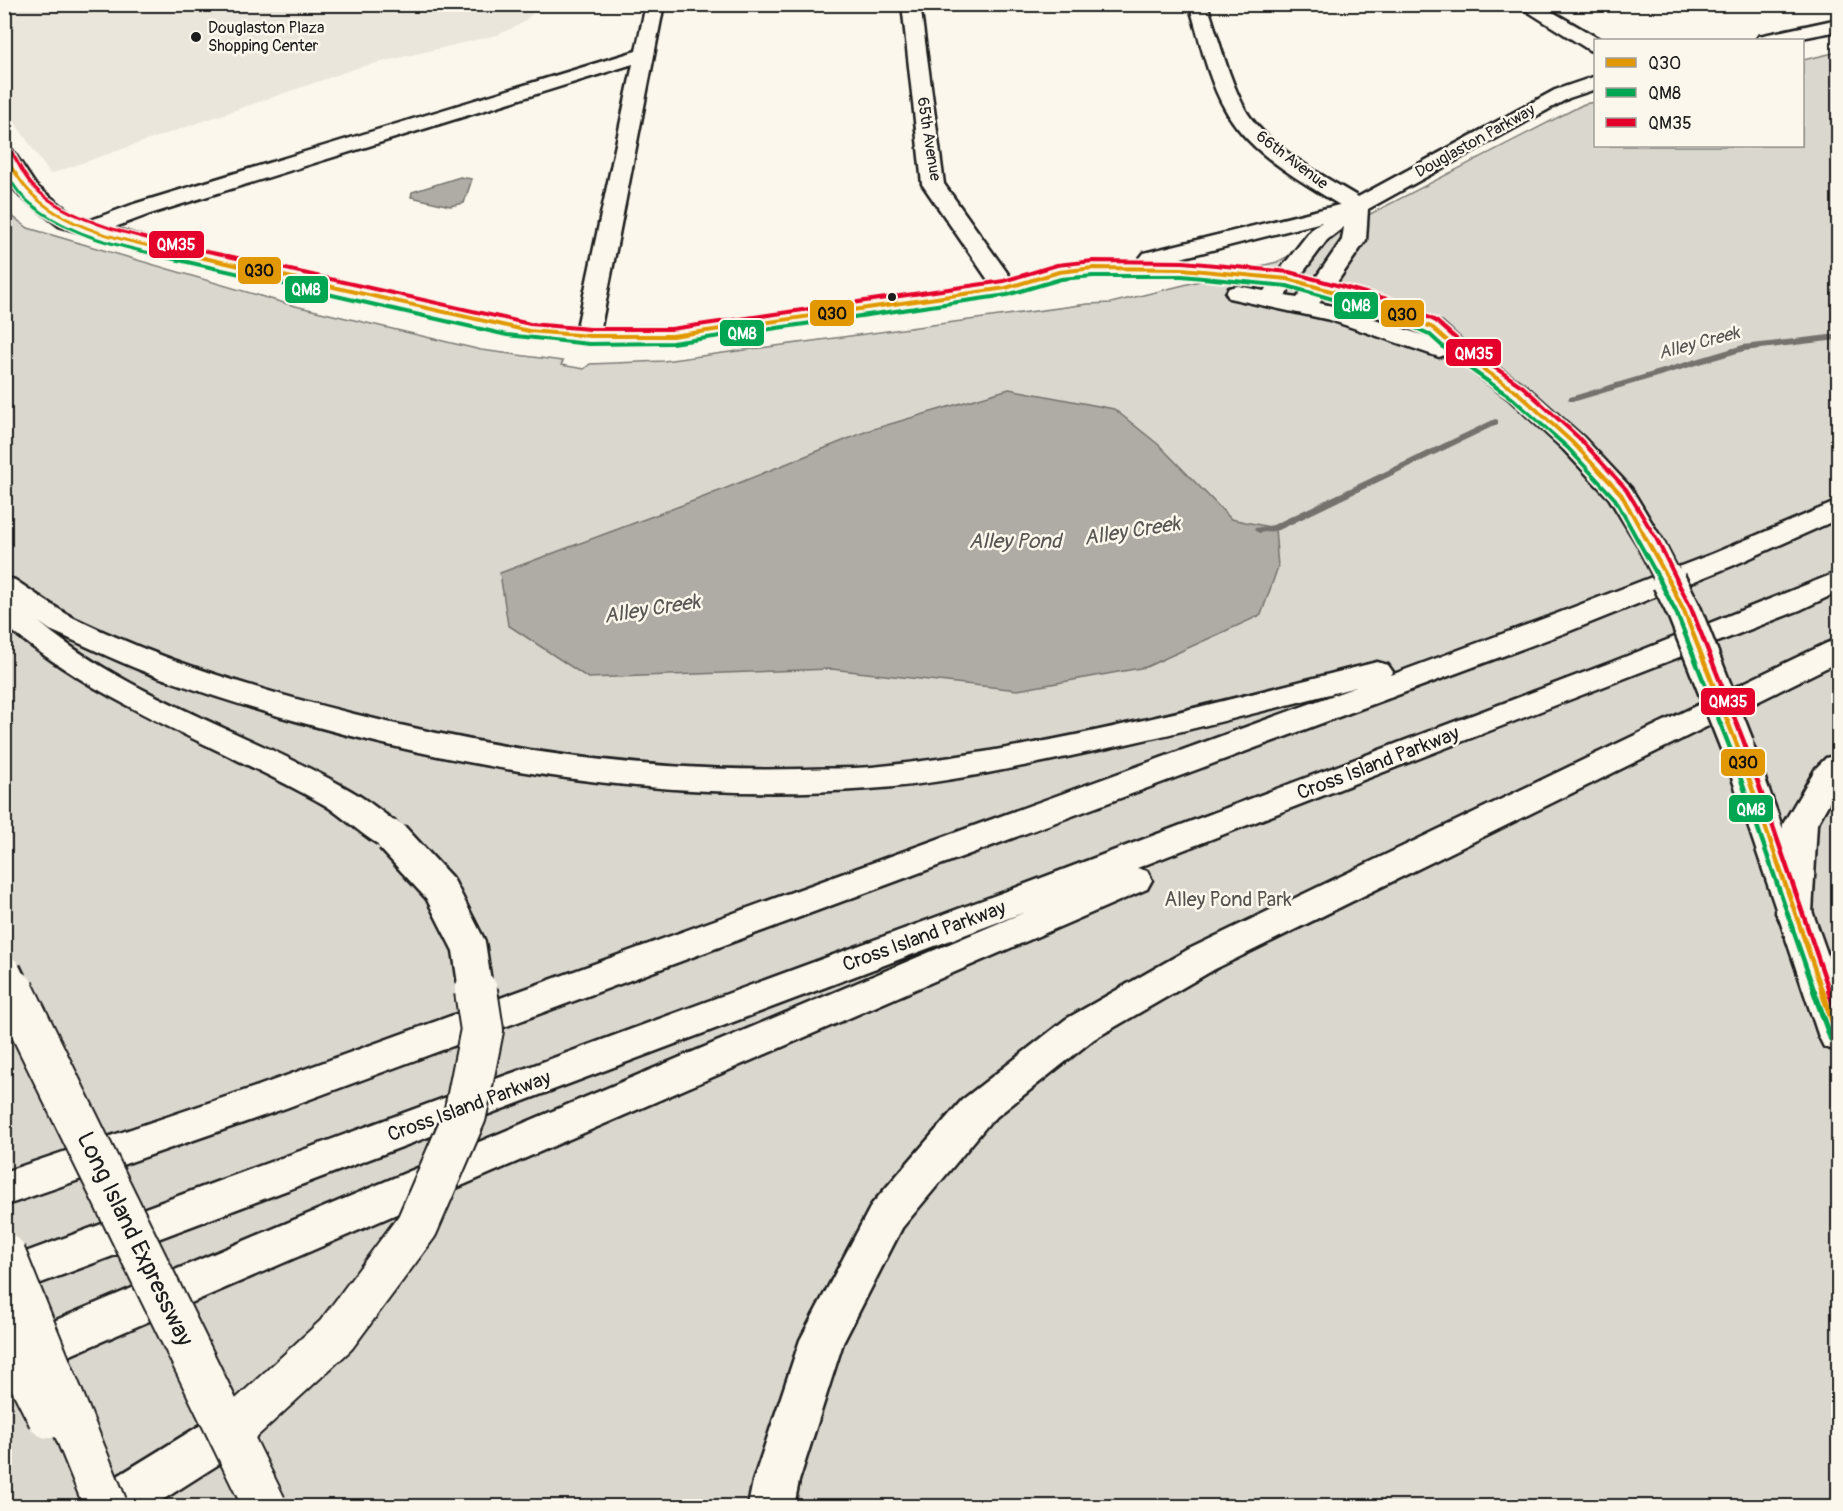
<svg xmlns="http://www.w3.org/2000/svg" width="1843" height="1511" font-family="Pangolin,sans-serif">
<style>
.built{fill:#eae6dc}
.green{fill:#dad7ce;stroke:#7b7a75;stroke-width:1.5}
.water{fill:#afaca5;stroke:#74726e;stroke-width:1.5}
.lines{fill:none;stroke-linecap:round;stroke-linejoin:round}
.stream{fill:#74726e;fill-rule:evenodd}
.street-casing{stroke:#1c1c1c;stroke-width:5}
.secondary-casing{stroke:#1c1c1c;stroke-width:5}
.highway-casing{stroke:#1c1c1c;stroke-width:5}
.street{fill:#fbf7ec;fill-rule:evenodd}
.secondary{fill:#fbf7ec;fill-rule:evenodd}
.highway{fill:#fbf7ec;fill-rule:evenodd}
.secondary-bridge-far1-casing{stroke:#1c1c1c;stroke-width:30;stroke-linecap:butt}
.secondary-bridge-casing{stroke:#1c1c1c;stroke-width:38;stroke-linecap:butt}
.highway-bridge-far1-casing{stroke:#1c1c1c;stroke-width:38;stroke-linecap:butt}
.highway-bridge-casing{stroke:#1c1c1c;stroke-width:46;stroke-linecap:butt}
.secondary-bridge-far1{stroke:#fbf7ec;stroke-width:26}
.secondary-bridge{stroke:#fbf7ec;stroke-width:33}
.highway-bridge-far1{stroke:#fbf7ec;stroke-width:33}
.highway-bridge{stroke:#fbf7ec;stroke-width:42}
.bus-1-far3-casing{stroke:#fbf7ec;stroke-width:6}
.bus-1-far2-casing{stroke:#fbf7ec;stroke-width:8}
.bus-1-far1-casing{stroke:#fbf7ec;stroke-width:9}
.bus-1-casing{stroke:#fbf7ec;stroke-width:10}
.bus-2-far3-casing{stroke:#fbf7ec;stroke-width:6}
.bus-2-far2-casing{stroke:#fbf7ec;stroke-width:8}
.bus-2-far1-casing{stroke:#fbf7ec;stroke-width:9}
.bus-2-casing{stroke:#fbf7ec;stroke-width:10}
.bus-3-far3-casing{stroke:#fbf7ec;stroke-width:6}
.bus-3-far2-casing{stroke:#fbf7ec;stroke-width:8}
.bus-3-far1-casing{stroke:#fbf7ec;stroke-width:9}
.bus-3-casing{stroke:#fbf7ec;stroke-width:10}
.bus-1-far3{stroke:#e19803;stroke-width:3}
.bus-1-far2{stroke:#e19803;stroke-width:4}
.bus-1-far1{stroke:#e19803;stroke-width:4.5}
.bus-1{stroke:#e19803;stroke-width:6}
.bus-2-far3{stroke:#00a651;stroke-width:3}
.bus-2-far2{stroke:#00a651;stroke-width:4}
.bus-2-far1{stroke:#00a651;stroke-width:4.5}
.bus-2{stroke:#00a651;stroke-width:6}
.bus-3-far3{stroke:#e4002b;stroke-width:3}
.bus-3-far2{stroke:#e4002b;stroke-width:4}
.bus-3-far1{stroke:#e4002b;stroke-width:4.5}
.bus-3{stroke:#e4002b;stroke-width:6}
.poi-dot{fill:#1c1c1c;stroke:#fbf7ec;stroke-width:2}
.labels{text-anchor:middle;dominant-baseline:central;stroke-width:5;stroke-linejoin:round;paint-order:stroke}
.far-poi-label{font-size:16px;fill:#1c1c1c;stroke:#fbf7ec;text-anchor:start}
.far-street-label{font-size:16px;fill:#1c1c1c;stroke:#fbf7ec}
.far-water-label{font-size:18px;font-style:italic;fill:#575653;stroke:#fbf7ec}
.street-label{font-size:20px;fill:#1c1c1c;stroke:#fbf7ec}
.park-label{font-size:20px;fill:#555451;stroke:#fbf7ec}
.water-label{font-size:21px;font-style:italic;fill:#575653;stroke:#fbf7ec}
.near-street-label{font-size:24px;fill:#1c1c1c;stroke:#fbf7ec}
.line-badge{stroke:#fbf7ec;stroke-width:2}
.badge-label{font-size:16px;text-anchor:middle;font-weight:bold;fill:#fff}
.pale-badge-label{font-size:16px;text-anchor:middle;font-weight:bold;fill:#111}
</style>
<rect width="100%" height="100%" fill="#fbf7ec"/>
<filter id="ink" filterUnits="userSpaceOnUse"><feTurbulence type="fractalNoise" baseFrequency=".0167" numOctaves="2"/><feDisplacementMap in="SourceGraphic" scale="12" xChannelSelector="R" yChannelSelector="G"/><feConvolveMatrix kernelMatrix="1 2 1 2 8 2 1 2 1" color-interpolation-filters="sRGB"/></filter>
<g filter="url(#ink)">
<polygon class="built" points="4,5 5,4 537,5 531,15 521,24 497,35 360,67 50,174 9,114 5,85"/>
<polygon class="green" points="1838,52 1838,1506 5,1506 4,210 28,228 291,305 481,350 563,361 561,365 584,369 590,364 664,361 1088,304 1111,303 1277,262 1584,104 1595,102 1596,146 1802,146 1803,60"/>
<g class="water">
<polygon points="460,177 472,179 464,203 450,206 411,197 412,192"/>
<polygon points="1009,389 1114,409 1159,445 1231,519 1275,528 1278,567 1261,615 1146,667 1018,690 831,669 588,678 508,625 500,573 704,497 870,430"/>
</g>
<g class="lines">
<g class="stream">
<polygon points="1838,334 1838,340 1744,351 1576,401 1570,401 1568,399 1570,397 1743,345"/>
<polygon points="1495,419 1498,420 1498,424 1279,530 1259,533 1254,530 1255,528 1273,525"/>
</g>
<g class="street-casing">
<g id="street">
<polygon points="646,4 664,4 599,337 596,342 587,344 578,342 575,337 633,64 150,214 99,233 91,235 83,233 80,228 83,223 134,204 636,51"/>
<polygon points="902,4 920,4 944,184 1018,288 1015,293 1006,295 997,293 922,184"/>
<path d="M1189 4H1207C1219 39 1228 77 1245 109 1267 148 1328 178 1365 201L1368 206 1365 211 1357 213 1349 211C1306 183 1250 156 1225 109 1207 77 1200 39 1189 4Z"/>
<polygon points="1516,4 1539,4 1601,40 1596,40 1596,52 1589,50"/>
</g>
</g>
<g class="secondary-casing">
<g id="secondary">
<polygon points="1838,19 1838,31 1791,40 1756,40 1759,36"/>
<path d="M1596 76V89L1569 98 1368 209 1366 240 1335 285 1397 302 1442 323 1472 350 1527 387 1583 437 1631 488 1664 543 1660 549 1650 552 1640 549 1609 498 1563 449 1509 399 1448 354 1439 357 1430 354 1330 320 1229 298 1226 293 1229 288 1238 286 1264 291 1269 284 1182 276 1093 275 1062 279 1006 295 672 343 590 344 509 335 137 250 59 226 20 196 6 178 4 149 12 150 36 186 75 216 143 237 509 321 549 326 610 329H672L1003 281 1059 265 1093 261H1143L1140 258 1144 253 1347 203 1555 90ZM1322 222 1311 230 1279 271 1165 262ZM1344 227 1342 240 1315 279 1301 275 1327 240ZM1291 287 1303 291 1297 298 1285 296ZM1325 297 1379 312 1424 333 1430 338 1346 309 1319 303Z"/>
<polygon points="1737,734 1749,737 1753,745 1838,984 1838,1051 1824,1047 1819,1037 1721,745 1725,737"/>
</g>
</g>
<g class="highway-casing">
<g id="highway">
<path d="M1838 501V519L1732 566 1570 631 286 1108 4 1206V1172L258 1086 1356 687C1254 714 1152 740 1048 761 989 773 929 785 869 789 632 806 384 757 161 678 124 665 87 646 50 630L39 622C129 698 247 731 348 789 368 800 386 815 404 829L409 837 404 845C400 847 395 849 391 849 375 848 340 813 323 804 216 744 98 705 4 624V577L15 580C34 592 53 607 74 618 163 661 258 690 354 714 501 751 650 773 802 769 825 768 849 769 872 767 1044 750 1211 704 1377 662L1388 665 1393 672 1391 675 1548 617 1712 554Z"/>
<polygon points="1838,572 1838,592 1800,610 1137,868 1147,871 1152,880 1147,889 36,1370 20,1376 4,1370 4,1342 1025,912 4,1297 4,1260 1007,891 1612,662"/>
<polygon points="1838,640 1838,662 1215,969 1094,1039 990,1122 902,1228 843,1343 799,1481 794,1506 748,1506 753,1481 800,1340 872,1204 962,1100 1066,1019 1189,949 1827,643"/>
<polygon points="1838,755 1838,787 1817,824 1812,913 1807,922 1794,926 1781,922 1776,913 1783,824 1816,768 1826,758"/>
<polygon points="233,1409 249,1415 256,1430 249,1445 153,1506 89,1506 95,1490 217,1415"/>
</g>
</g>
<use href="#street" class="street"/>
<use href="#secondary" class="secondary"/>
<use href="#highway" class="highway"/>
<g class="secondary-bridge-far1-casing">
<polyline id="secondary-bridge-far1" points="1650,543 1670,582"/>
</g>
<g class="secondary-bridge-casing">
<polyline id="secondary-bridge" points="1669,581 1684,611 1737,745"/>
</g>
<g class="highway-bridge-far1-casing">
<g id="highway-bridge-far1">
<polyline points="392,837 440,889 469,946 476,993"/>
<polyline points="4,972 14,993"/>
</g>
</g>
<g class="highway-bridge-casing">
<g id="highway-bridge">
<polyline points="13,991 265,1506"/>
<polyline points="4,1254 106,1506"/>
<polyline points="4,1328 49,1417"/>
<polyline points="233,1430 336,1335 417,1226 465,1115 482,1030 476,991"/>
</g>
</g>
<use href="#secondary-bridge-far1" class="secondary-bridge-far1"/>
<use href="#secondary-bridge" class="secondary-bridge"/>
<use href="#highway-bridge-far1" class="highway-bridge-far1"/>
<use href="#highway-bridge" class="highway-bridge"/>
<g class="bus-1-far3-casing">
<path id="bus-1-far3" d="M4 156C12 167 19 180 28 190 67 234 146 245 201 257"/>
</g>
<g class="bus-1-far2-casing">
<polyline id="bus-1-far2" points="195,256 529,331 590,336 672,336 1006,288 1059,272 1093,268 1182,269 1288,279 1388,307 1433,328 1463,355 1518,393 1573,443 1621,494 1670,582"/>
</g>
<g class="bus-1-far1-casing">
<polyline id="bus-1-far1" points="1669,581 1684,611 1737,745 1823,993"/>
</g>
<g class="bus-1-casing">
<polyline id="bus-1" points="1822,991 1838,1037"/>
</g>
<g class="bus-2-far3-casing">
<path id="bus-2-far3" d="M4 171C10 179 16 190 23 197 62 234 117 246 168 257"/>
</g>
<g class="bus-2-far2-casing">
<polyline id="bus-2-far2" points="161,256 507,335 589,344 672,343 1007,295 1061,279 1093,276 1182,276 1287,286 1385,314 1429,334 1459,361 1513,399 1568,448 1615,499 1661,582"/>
</g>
<g class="bus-2-far1-casing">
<polyline id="bus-2-far1" points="1660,581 1677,614 1730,748 1815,993"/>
</g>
<g class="bus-2-casing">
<polyline id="bus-2" points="1814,991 1831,1039"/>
</g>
<g class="bus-3-far3-casing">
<path id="bus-3-far3" d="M11 151C18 162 24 177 33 186 74 230 176 244 234 257"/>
</g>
<g class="bus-3-far2-casing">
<polyline id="bus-3-far2" points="228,256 530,324 590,329 671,329 1004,281 1057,265 1093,261 1183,262 1289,272 1391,300 1436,321 1468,349 1523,387 1578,437 1626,489 1657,540 1678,582"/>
</g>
<g class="bus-3-far1-casing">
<polyline id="bus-3-far1" points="1677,581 1691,608 1744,742 1830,993"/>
</g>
<g class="bus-3-casing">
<polyline id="bus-3" points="1829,991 1838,1016"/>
</g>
<use href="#bus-1-far3" class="bus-1-far3"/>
<use href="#bus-1-far2" class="bus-1-far2"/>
<use href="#bus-1-far1" class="bus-1-far1"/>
<use href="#bus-1" class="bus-1"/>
<use href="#bus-2-far3" class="bus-2-far3"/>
<use href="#bus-2-far2" class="bus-2-far2"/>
<use href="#bus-2-far1" class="bus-2-far1"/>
<use href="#bus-2" class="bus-2"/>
<use href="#bus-3-far3" class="bus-3-far3"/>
<use href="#bus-3-far2" class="bus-3-far2"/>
<use href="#bus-3-far1" class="bus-3-far1"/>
<use href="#bus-3" class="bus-3"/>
</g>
</g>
<g class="poi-dot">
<circle cx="196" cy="37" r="6"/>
<circle cx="892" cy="297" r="5"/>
</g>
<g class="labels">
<g class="far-poi-label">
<text x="208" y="28">Douglaston Plaza<tspan x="208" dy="18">Shopping Center</tspan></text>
</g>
<g class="far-street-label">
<text transform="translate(929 139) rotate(81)">65th Avenue</text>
<text transform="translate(1475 141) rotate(-29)">Douglaston Parkway</text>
<text transform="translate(1292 160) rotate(37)">66th Avenue</text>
</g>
<g class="far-water-label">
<text transform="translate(1699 343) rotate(-15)">Alley Creek</text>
</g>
<g class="street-label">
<text transform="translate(1378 763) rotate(-21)">Cross Island Parkway</text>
<text transform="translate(924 936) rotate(-20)">Cross Island Parkway</text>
<text transform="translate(469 1106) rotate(-20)">Cross Island Parkway</text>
</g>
<g class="park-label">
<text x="1228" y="899">Alley Pond Park</text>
</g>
<g class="water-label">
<text transform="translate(1132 531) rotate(-9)">Alley Creek</text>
<text x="1015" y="541">Alley Pond</text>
<text transform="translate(652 609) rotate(-9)">Alley Creek</text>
</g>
<g class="near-street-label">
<text transform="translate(135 1239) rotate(64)">Long Island Expressway</text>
</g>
</g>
<g class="line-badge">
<rect x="148" y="230" width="57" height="29" rx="6" fill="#e4002b"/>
<rect x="237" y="256" width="45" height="29" rx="6" fill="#e19803"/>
<rect x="284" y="275" width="45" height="29" rx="6" fill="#00a651"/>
<rect x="1333" y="291" width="46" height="29" rx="6" fill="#00a651"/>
<rect x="809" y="299" width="46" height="28" rx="6" fill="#e19803"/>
<rect x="1380" y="299" width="45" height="29" rx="6" fill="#e19803"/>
<rect x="719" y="319" width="46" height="28" rx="6" fill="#00a651"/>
<rect x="1445" y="338" width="57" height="29" rx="6" fill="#e4002b"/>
<rect x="1700" y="687" width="56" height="29" rx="6" fill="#e4002b"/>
<rect x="1720" y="748" width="46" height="29" rx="6" fill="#e19803"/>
<rect x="1728" y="794" width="46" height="29" rx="6" fill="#00a651"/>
</g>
<g class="badge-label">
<text x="176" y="250">QM35</text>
<text x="306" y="295">QM8</text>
<text x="1356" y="311">QM8</text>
<text x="742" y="339">QM8</text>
<text x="1474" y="359">QM35</text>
<text x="1728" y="707">QM35</text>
<text x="1751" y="815">QM8</text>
</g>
<g class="pale-badge-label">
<text x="259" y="276">Q30</text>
<text x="832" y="319">Q30</text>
<text x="1402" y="320">Q30</text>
<text x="1743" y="768">Q30</text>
</g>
<rect width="1843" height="1511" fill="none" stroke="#fbf7ec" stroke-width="24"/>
<rect x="12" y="12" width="1819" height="1487" fill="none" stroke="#1c1c1c" stroke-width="2" filter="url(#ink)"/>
<rect x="1594" y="39" width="210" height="108" fill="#fbf7ec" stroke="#a29f99" stroke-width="1.5"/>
<rect x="1606" y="58" width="30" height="9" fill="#e19803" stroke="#a29f99" stroke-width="1.5"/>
<text x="1648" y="69" font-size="18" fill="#1c1c1c">Q30</text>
<rect x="1606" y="88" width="30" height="9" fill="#00a651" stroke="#a29f99" stroke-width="1.5"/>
<text x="1648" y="99" font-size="18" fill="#1c1c1c">QM8</text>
<rect x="1606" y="118" width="30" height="9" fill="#e4002b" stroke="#a29f99" stroke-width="1.5"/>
<text x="1648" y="129" font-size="18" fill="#1c1c1c">QM35</text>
</svg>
